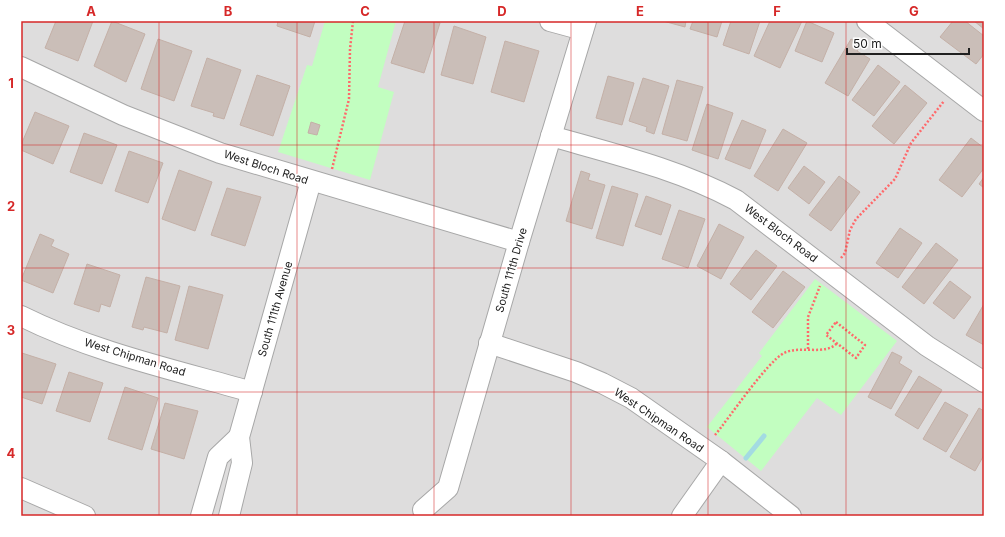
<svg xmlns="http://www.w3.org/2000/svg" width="1005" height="537" font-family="Inter,sans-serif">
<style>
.residential{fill:#dedddd}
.park{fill:#c2fec0}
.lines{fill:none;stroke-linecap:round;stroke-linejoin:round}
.stream{stroke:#a3dbe2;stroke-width:5}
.building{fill:#cabeb8;stroke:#c4b0a7}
.minor-casing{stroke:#a7a7a7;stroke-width:22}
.path{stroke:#ff696b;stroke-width:2.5;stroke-dasharray:2 2;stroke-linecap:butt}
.minor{stroke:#fff;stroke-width:20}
.grid{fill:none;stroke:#d62828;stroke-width:1;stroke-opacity:0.55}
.labels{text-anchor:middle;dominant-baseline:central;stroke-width:3.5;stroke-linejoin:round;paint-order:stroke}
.street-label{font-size:11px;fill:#202020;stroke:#fff}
.neatline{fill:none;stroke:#d62828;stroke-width:1.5}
.grid-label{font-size:13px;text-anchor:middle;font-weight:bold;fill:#d62828}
</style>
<rect width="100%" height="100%" fill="#f1ece6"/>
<rect class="residential" x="21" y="21" width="963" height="495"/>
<g class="park">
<polygon points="325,21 396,21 378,87 394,92 370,180 278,152 307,65 312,66"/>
<polygon points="815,279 897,341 841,415 817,398 761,471 707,427 762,356 759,353"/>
</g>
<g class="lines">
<polyline class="stream" points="746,458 764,436"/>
</g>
<g class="building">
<polygon points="56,21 93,21 78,61 45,48"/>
<polygon points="112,21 145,34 126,82 94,66"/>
<polygon points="278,21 315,21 310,37 277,26"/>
<polygon points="405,21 434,21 440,23 424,73 391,63"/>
<polygon points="663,21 686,21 685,27"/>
<polygon points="693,21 722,21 717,37 690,29"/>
<polygon points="731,21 760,21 749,54 723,45"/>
<polygon points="770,21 802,21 780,68 754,56"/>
<polygon points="807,21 834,33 822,62 795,51"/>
<polygon points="953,21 965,21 984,36 984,54 976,64 940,37"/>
<polygon points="974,21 984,21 984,29"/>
<polygon points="454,26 486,37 473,84 441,75"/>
<polygon points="158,39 192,51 174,101 141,89"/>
<polygon points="851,39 861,45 857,51 870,59 848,96 825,83"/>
<polygon points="505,41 539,51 524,102 491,92"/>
<polygon points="207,58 241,70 224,119 213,116 214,113 191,106"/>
<polygon points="878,65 900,82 874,116 852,100"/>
<polygon points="257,75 290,86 273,136 240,125"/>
<polygon points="608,76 634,83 622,125 596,118"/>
<polygon points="643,78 669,86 654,134 646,131 647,127 629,121"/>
<polygon points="677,80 703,87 687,141 662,134"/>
<polygon points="905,85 927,103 894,144 872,126"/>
<polygon points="707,104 733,113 718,159 692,150"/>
<polygon points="35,112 69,126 53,164 21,150 21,145"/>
<polygon points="742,120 766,130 750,169 725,159"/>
<polygon points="311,122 320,125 317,135 308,133"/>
<polygon points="783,129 807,143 778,191 754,176"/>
<polygon points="84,133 117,145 102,184 70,172"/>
<polygon points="971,138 984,148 984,168 962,197 939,180"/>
<polygon points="129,151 163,163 148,203 115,191"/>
<polygon points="804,166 825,182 809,204 788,188"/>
<polygon points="179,170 212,182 195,231 162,219"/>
<polygon points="581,171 590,174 588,180 605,185 592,229 566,221"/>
<polygon points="839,176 860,192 831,231 809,215"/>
<polygon points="984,177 984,188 979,184"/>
<polygon points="612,186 638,194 623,246 596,238"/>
<polygon points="227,188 261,197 245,246 211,235"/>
<polygon points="646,196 671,205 661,235 635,226"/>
<polygon points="679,210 705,219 688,268 662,259"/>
<polygon points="719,224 744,237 721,279 697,266"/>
<polygon points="900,228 922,243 898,278 876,263"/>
<polygon points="40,234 54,240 51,246 69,254 53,293 21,280"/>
<polygon points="936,243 958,260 924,304 902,287"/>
<polygon points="756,250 777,266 751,300 730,284"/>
<polygon points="87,264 120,275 110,307 101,304 99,312 74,304"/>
<polygon points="783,271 805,287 773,328 752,312"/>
<polygon points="146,277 180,286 167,333 144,327 143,330 132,327"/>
<polygon points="950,281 971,297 954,319 933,303"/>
<polygon points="189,286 223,295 208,349 175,340"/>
<polygon points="984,304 984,345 966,335"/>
<polygon points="892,352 902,357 899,363 912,371 891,409 868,397"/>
<polygon points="22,353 56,364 42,404 21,397"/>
<polygon points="69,372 103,383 90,422 56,411"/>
<polygon points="919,376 942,390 918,429 895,415"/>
<polygon points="125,387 158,398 142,450 108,439"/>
<polygon points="945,402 968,415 946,452 923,439"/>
<polygon points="165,403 198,411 184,459 151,449"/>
<polygon points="979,408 984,411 984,455 975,471 950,457"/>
</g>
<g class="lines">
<g class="minor-casing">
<g id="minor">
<polyline points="550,21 583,30"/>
<polyline points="867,21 984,111"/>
<polyline points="21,67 123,115 220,153 519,242"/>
<path d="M551 136C614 154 678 169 736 200L927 346 984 382"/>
<path d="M21 316C93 352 175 370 252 392"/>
<polyline points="489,343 576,372 602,383 631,398 721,461 791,516"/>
<polyline points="21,488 85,516"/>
<polyline points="423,510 448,488 519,242 586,21"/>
<polyline points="201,516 218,457 239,437"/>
<polyline points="229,516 242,463 239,437 311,181"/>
<polyline points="682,516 721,461"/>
</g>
</g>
<g class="path">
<polyline points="332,169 349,99 350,49 353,21"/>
<polyline points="841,258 845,253 850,230 856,219 895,179 911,143 944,101"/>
<polygon points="836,322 865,345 856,358 826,335"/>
<polyline points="808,349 808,317 820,286"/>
<path d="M715 435C730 417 766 363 784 353 800 345 826 356 837 343"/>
</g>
<use href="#minor" class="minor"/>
</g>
<path class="grid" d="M159 21V516M297 21V516M434 21V516M571 21V516M708 21V516M846 21V516M21 145H984M21 268H984M21 392H984"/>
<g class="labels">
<g class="street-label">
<text transform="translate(266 167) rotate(18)">West Bloch Road</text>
<text transform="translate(781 233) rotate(37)">West Bloch Road</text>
<text transform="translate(511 270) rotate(-74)">South 111th Drive</text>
<text transform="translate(275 309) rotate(-74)">South 111th Avenue</text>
<text transform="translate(135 357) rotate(17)">West Chipman Road</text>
<text transform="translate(659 420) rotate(34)">West Chipman Road</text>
</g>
</g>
<rect width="1005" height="537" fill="none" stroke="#ffffff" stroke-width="44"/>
<path d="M847 48v6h122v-6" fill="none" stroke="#202020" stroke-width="2"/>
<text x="853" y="48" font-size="12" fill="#202020" stroke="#ffffff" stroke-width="3" paint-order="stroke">50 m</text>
<rect x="22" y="22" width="961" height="493" class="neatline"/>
<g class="grid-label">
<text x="91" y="16">A</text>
<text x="228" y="16">B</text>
<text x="365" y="16">C</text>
<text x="502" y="16">D</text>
<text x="640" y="16">E</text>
<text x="777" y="16">F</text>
<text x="914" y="16">G</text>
<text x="11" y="88">1</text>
<text x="11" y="211">2</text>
<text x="11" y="335">3</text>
<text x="11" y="458">4</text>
</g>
</svg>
